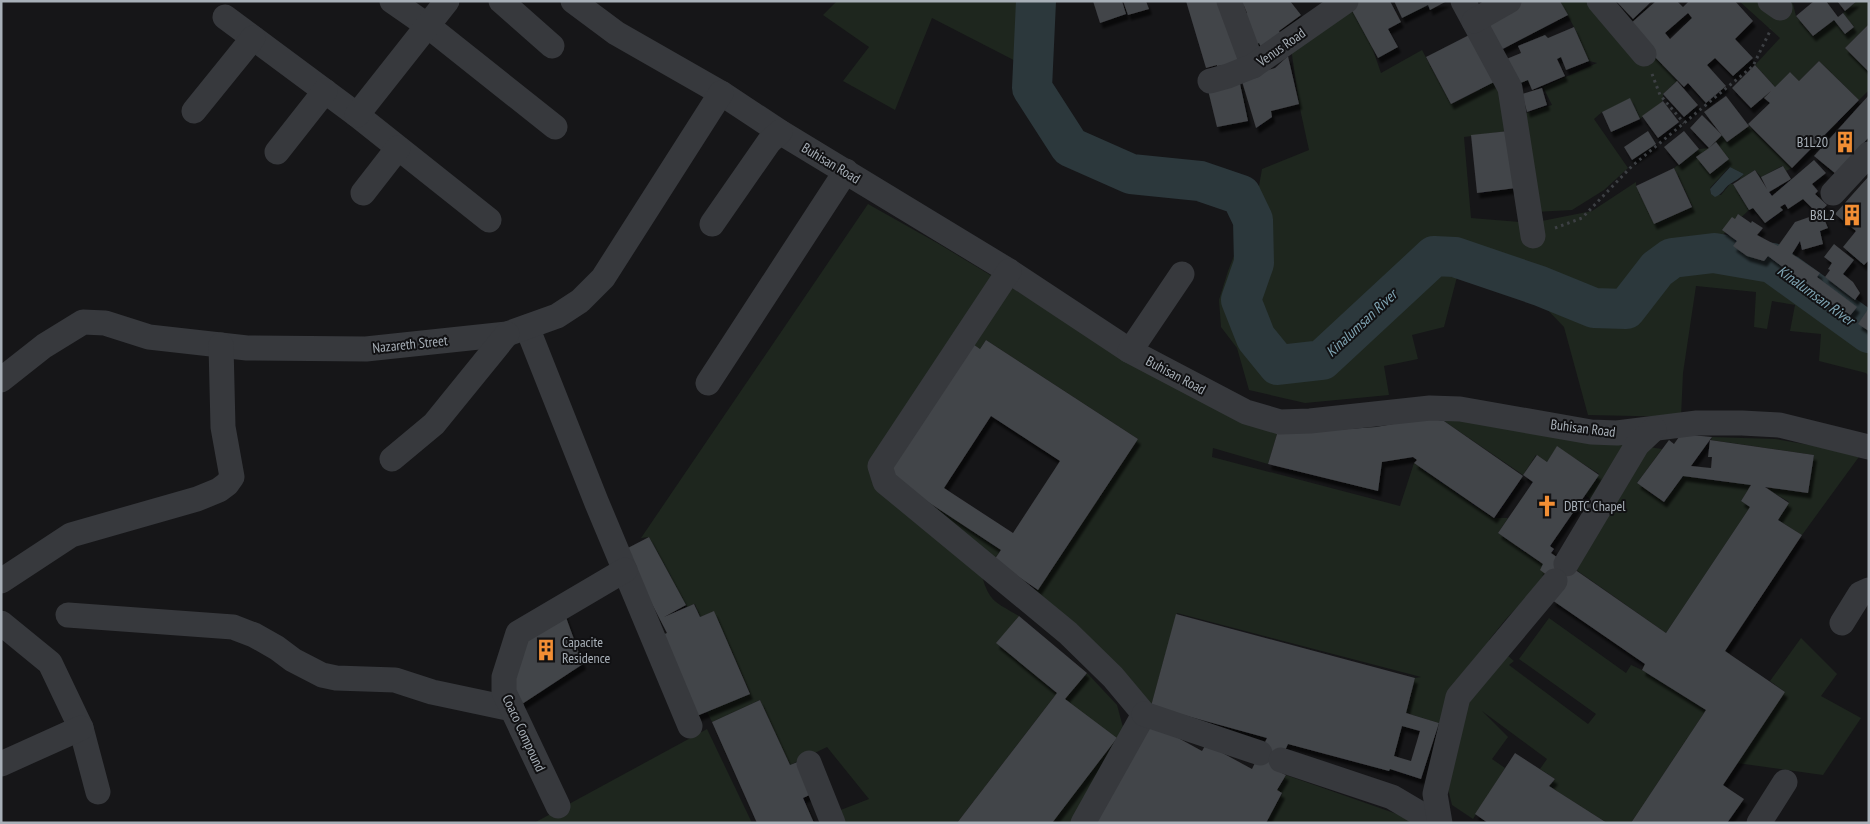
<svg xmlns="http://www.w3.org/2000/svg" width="1870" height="824" font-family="'PT Sans Narrow',sans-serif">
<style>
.green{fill:#1e261e}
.water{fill:#2c383c}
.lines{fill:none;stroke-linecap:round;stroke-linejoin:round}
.river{stroke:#2c383c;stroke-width:40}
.building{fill:#424448;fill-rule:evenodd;filter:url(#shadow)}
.path{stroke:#3d4044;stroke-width:3;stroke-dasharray:2.5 4;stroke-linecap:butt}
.minor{stroke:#37393d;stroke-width:25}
.labels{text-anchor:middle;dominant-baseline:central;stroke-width:4;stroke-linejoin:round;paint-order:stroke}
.street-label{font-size:14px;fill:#a8b0b8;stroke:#111113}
.poi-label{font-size:14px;fill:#a8b0b8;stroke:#111113;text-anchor:end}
.water-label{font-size:15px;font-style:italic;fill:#7fa4b3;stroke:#111113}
</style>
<defs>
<filter id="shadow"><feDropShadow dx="3" dy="5.5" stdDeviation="1" flood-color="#0009"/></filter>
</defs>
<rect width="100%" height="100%" fill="#161618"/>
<g class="green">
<polygon points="837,1 1036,1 1033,70 932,18 895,110 843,81 869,47 823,15"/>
<polygon points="1356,1 1381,73 1422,50 1451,104 1498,80 1509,131 1464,137 1471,218 1532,223 1592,211 1636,182 1636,186 1655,224 1692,206 1674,168 1699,149 1709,148 1722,135 1727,142 1749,126 1792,168 1786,171 1782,166 1761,177 1755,170 1738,181 1744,174 1729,167 1710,188 1711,194 1721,195 1730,184 1733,184 1749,210 1712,245 1772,263 1869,330 1869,376 1866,373 1819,361 1821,334 1790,331 1795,305 1772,301 1767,329 1754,327 1756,292 1696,286 1683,373 1681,417 1588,415 1564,327 1539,301 1489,277 1458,273 1444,327 1412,335 1418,359 1384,366 1389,395 1305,403 1249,390 1237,348 1221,327 1219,300 1228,271 1243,233 1253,220 1262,169 1309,150 1299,104 1291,48"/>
<polygon points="1560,1 1610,1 1677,81 1663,94 1663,101 1640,119 1630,99 1602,112 1594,119 1628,168 1604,190 1572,210 1534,212 1523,114 1552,105 1543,87 1597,63 1589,61 1574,27"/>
<polygon points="1739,1 1790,1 1793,4 1796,16 1813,36 1834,20 1845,34 1854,27 1843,13 1857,1 1869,1 1869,24 1845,48 1869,72 1869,90 1859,100 1819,61 1799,81 1790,72 1775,87 1755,65 1780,38"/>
<path d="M868 204 939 244 1101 342 1277 434 1268 464 1213 448 1212 457 1400 506 1414 463 1493 518H1508L1498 533 1543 564 1548 575 1506 619 1489 640 1514 661 1509 665 1588 724 1596 714 1519 659 1549 618 1626 673 1631 665 1642 670 1706 710 1631 823H1607L1549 786 1555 779 1540 769 1547 759 1482 711 1508 737 1492 759 1505 768 1473 819 1452 805 1448 789 1457 735 1439 723 1406 713 1415 678 1421 677 1177 613 1151 706 1034 593 1045 579 1138 439 986 340 980 349 970 343 882 471 1001 550 982 576C989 602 997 603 1019 616L997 643 1057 693 957 823H845L838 811 869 799 827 747 790 765 760 700 712 722 707 712 750 693 714 612 700 617 695 604 687 607 649 537 641 538Z"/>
<polygon points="1447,416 1662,449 1637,483 1664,502 1683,476 1751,485 1741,501 1750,507 1666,633 1572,567 1607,510 1585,495 1599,474 1557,447 1547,462 1536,455 1523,475 1444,421"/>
<polygon points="1712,437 1775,439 1861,454 1802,535 1778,520 1789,502 1765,487 1808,493 1814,455 1711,440"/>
<polygon points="1801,638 1837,674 1821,696 1861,718 1823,775 1737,763 1785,692 1770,681"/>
<polygon points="1087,673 1117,705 1127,742 1075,823 1052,823 1065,699"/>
<polygon points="707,729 752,823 534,823"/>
<polygon points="1286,775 1411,819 1411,823 1266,823 1282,794 1277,790"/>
</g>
<path class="water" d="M1730 167 1744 174C1739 179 1736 180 1730 184 1724 188 1723 194 1715 197L1711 194 1710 189Z"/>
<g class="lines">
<polyline class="river" points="1036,1 1032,88 1070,147 1131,174 1200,181 1241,195 1253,220 1254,263 1241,300 1256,338 1278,365 1322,360 1434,256 1455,257 1540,286 1594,308 1626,309 1657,269 1672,258 1714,253 1772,263 1869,333"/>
</g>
<g class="building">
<polygon points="1093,1 1122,1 1126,14 1100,23"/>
<polygon points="1123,1 1146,1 1149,9 1128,15"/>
<polygon points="1186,1 1223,1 1243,63 1217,66 1217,65 1206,68"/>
<polygon points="1238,1 1290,1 1301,15 1279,31 1283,38 1262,49 1259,43 1257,44 1244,14 1247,13 1244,6 1241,7"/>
<polygon points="1357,1 1390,1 1401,22 1388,29 1398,47 1378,58 1349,5"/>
<polygon points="1394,1 1447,1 1430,10 1428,5 1402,18"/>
<polygon points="1522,1 1560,1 1568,15 1497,52 1481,23"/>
<polygon points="1616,1 1652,1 1633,19"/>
<path d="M1656 1H1677L1683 7 1689 1H1735L1753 21 1735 39 1753 58 1733 76 1715 58 1707 65 1726 86 1706 103 1688 83 1684 87 1653 55 1629 25ZM1688 13 1692 18 1670 39 1665 33Z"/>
<polygon points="1814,1 1826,1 1838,17 1843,13 1854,27 1845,34 1834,20 1813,36 1796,16"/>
<polygon points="1837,1 1857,1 1845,11"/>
<polygon points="1869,24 1869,72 1845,48"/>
<polygon points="1574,27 1589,61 1566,70 1561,57 1557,59 1565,76 1532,90 1528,80 1515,85 1504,60 1521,53 1518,46 1545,35 1548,38"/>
<polygon points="1473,33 1498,80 1451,104 1426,57"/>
<polygon points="1288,56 1299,104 1271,111 1272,117 1256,128 1241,78 1275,68"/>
<polygon points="1819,61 1859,100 1792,168 1748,124 1770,103 1764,98 1771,91 1751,108 1732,88 1755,65 1775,87 1790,72 1799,81"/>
<polygon points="1239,79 1248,121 1217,127 1207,86"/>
<polygon points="1677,81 1698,105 1684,117 1663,94"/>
<polygon points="1542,88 1547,105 1527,112 1522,94"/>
<polygon points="1869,95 1869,137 1836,174 1814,156"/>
<polygon points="1726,96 1749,126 1727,142 1704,112"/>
<polygon points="1630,98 1640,119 1611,132 1602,112"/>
<polygon points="1663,101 1679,122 1658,138 1642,116"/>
<polygon points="1702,115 1722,135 1709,148 1716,142 1729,159 1710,174 1696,157 1709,148 1690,128"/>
<polygon points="1509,131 1516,188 1477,193 1471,135"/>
<polygon points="1648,131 1656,144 1632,160 1624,147"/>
<polygon points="1684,131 1699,149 1679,165 1664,147"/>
<polygon points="1814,160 1826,173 1812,184 1818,191 1815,194 1827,205 1818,214 1821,212 1828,228 1820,231 1823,244 1802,250 1800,241 1792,254 1820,273 1817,277 1857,307 1849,317 1783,269 1784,268 1768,256 1764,261 1747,256 1733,246 1737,241 1722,230 1732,217 1735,219 1738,214 1751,223 1752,221 1763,228 1757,235 1778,246 1795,222 1818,214 1803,199 1788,209 1785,204 1780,207 1783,210 1765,223 1753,208 1749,210 1733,184 1755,170 1767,189 1761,177 1783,166 1791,179 1769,192 1772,196"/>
<polygon points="1674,168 1692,207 1654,224 1636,186"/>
<polygon points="1869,176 1869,260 1864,265 1843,247 1856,231 1835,214"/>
<polygon points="1834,244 1854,260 1843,274 1853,282 1860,293 1855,300 1825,277 1830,270 1828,269 1832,263 1824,257"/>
<polygon points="1869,308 1869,331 1858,324"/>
<path d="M986 340 1138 439 1038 590 994 560 1001 550 884 473 970 342 980 349ZM991 416 1060 461 1013 533 944 488Z"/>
<polygon points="1427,418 1444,421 1523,476 1494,518 1414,463 1417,460 1413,457 1382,462 1378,491 1268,464 1277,434 1376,427"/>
<polygon points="1681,434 1712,437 1691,466 1711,468 1712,457 1708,457 1710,440 1814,455 1808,493 1765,487 1789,503 1778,520 1802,535 1725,651 1785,692 1723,785 1744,799 1727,823 1631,823 1706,710 1642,670 1645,664 1552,600 1562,586 1540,570 1543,564 1498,533 1533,482 1523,475 1537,455 1547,462 1557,446 1599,475 1550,546 1554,549 1551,553 1666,633 1750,507 1741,501 1751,485 1683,476 1664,502 1637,483 1669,440 1674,444"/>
<polygon points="649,537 686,605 664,617 694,604 700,617 714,611 750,694 692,718 662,635 667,633 624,550"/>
<polygon points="563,609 583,664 516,708 506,693 520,636"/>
<path d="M1176 614 1415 678 1406 713 1439 723 1421 779 1390 769 1389 771 1288 744 1276 770 1286 775 1277 790 1282 793 1266 823H1096L1151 723 1202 751 1206 744 1252 769 1267 738 1151 706ZM1402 726 1420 731 1411 761 1394 756Z"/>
<polygon points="1019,616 1087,673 1065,699 1117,738 1052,823 957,823 1057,693 996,643"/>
<polygon points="760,700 790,765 800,761 814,793 803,798 814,823 757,823 712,722"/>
<polygon points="1515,753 1555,779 1549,786 1607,823 1488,823 1475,814"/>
</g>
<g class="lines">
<g class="path">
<polyline points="1652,74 1660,95 1684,123"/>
<polyline points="1555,228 1582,218 1632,166 1753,66 1771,29"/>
</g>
<g class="minor">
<polyline points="392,1 428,26 555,127"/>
<polyline points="501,1 552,46"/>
<polyline points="573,1 616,33 721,93 780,132 1009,271 1130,351 1246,412 1280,422 1310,421 1430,408 1460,409 1591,432 1617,433 1697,423 1742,423 1779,425 1869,447"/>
<polyline points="1229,1 1253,66"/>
<polyline points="1463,1 1510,88 1533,236"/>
<polyline points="1599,1 1644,54"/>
<polyline points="1770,1 1780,8"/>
<polyline points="225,17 357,115 489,220"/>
<polyline points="1474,21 1509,1"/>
<polyline points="1210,81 1228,76 1253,66 1346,1"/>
<polyline points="194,111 253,38"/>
<polyline points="357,115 447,1"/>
<polyline points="277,152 325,91"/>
<polyline points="363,193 398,148"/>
<polyline points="1833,193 1869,154"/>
<polyline points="712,224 769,142 780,132"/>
<polyline points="1009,271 880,466 885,482 1068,633 1113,677 1144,714 1083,823"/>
<polyline points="527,327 596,501 690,726"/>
<polyline points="1130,351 1182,274"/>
<polyline points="1,380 44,346 83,322 105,323 149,337 247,348 366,349 507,334 557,316 580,301 603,278 721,93"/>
<polyline points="708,383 846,171"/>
<polyline points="392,459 434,424 507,334"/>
<polyline points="1566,564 1637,445 1654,429"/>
<polyline points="1,581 71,535 197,499 219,490 227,484 232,477 223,427 221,345"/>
<polyline points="68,615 233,627 254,635 277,648 293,660 322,675 336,678 395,680 432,692 512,709"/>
<polyline points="1,623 50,663 81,728 98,792"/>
<polyline points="1842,623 1860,594 1869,590"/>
<polyline points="1144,714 1260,753"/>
<polyline points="1281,760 1392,797 1436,823"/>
<polyline points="809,763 833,823"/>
<polyline points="1,764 81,728"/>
<polyline points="558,806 504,692 504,677 518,633 625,570"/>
<polyline points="1440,823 1435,794 1458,697 1555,581"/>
<polyline points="1759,823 1785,782"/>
</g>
</g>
<defs>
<g id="building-bare" transform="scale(1.725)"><path d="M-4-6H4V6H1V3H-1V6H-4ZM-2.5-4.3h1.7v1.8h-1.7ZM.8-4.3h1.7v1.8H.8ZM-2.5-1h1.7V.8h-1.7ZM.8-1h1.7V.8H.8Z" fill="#f28e34" stroke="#111113" stroke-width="2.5" paint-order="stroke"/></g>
<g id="church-bare" transform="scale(1.725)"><path d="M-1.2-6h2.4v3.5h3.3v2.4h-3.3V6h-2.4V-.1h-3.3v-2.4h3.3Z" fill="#f28e34" stroke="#111113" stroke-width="2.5" paint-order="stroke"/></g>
</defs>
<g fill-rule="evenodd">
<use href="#building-bare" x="1845" y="142"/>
<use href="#building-bare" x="1852" y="215"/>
<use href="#church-bare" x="1547" y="506"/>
<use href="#building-bare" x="546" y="650"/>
</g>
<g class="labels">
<g class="street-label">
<text transform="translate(1281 47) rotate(-35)">Venus Road</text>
<text transform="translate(831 163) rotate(31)">Buhisan Road</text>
<text transform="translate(410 344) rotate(-6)">Nazareth Street</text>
<text transform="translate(1176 375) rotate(28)">Buhisan Road</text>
<text transform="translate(1583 428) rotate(7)">Buhisan Road</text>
<text transform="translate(524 733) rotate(65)">Coaco Compound</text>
</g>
<g class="poi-label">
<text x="1828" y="142">B1L20</text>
<text x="1835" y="215">B8L2</text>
<text x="1564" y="506" text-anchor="start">DBTC Chapel</text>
<text x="562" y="642" text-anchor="start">Capacite<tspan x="562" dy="16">Residence</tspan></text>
</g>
<g class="water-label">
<text transform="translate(1816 295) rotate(36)">Kinalumsan River</text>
<text transform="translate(1361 323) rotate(-43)">Kinalumsan River</text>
</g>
</g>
<rect width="1870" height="824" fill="none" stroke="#a8b0b8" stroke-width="5"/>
</svg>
